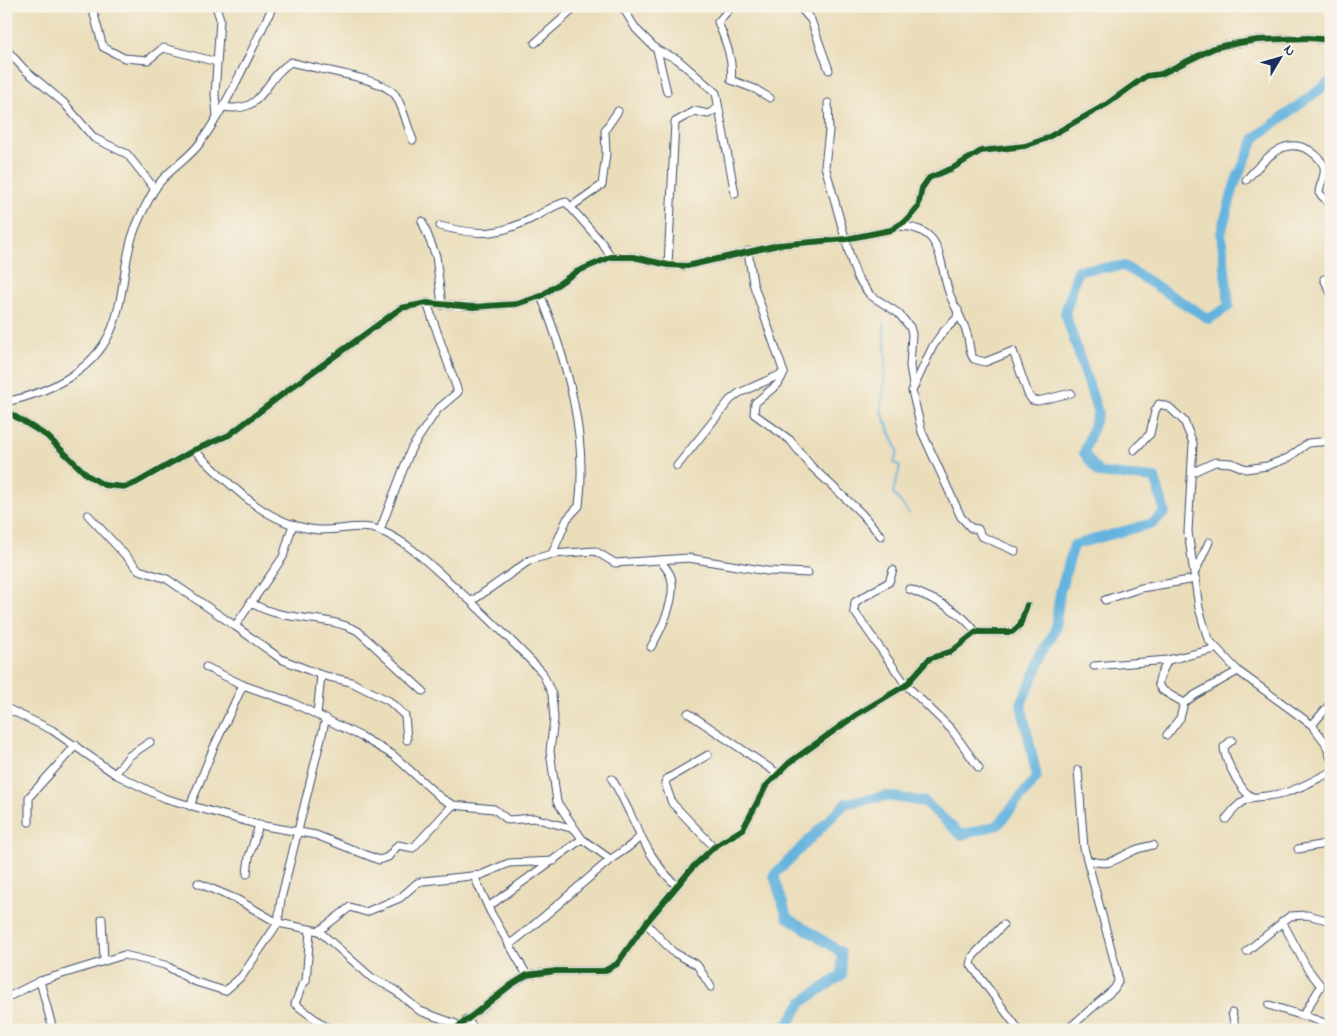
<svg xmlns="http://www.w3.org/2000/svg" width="1337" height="1036" font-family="'Indie Flower',sans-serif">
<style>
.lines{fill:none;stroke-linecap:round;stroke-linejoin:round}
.stream{stroke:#63b3de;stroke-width:2}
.river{stroke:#63b3de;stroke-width:10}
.street-casing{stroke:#3a496c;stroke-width:9}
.street{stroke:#fff;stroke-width:7}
.cycleway-casing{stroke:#f7f3e8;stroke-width:9}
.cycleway{stroke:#1b5e20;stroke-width:6}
</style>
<rect width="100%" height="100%" fill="#f7f3e8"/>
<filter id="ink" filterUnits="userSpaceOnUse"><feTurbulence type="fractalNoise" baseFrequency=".02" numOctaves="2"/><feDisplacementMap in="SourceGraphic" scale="10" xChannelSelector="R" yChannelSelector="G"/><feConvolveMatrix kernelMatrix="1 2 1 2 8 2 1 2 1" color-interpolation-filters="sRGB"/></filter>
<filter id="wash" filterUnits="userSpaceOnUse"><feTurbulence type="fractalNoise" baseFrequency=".0096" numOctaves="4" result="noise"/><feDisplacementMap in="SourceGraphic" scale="20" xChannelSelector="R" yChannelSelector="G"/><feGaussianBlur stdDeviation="1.12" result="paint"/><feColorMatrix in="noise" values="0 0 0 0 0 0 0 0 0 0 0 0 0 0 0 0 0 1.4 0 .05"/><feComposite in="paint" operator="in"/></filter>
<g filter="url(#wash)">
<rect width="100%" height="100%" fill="#eaddba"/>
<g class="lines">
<polyline class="stream" points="884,323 886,362 881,410 898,451 894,462 900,467 893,493 909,513"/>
<polyline class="river" points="784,1030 802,1002 842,975 841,952 787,917 774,875 846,803 887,796 925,802 961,835 998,825 1037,777 1021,704 1055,630 1060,592 1074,545 1153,523 1165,512 1155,478 1099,473 1084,453 1098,412 1065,313 1078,270 1124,266 1209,319 1229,306 1221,233 1235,183 1255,138 1331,81"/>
</g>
</g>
<g filter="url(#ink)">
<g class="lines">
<g class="street-casing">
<g id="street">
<polyline points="216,6 220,19 215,95 217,116"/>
<polyline points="622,6 636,29 657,50 667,92"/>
<path d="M732 6 718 22C725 40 734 60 731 80L755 89 770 98"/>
<polyline points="799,6 811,20 829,70"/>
<polyline points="93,11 103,47 124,58 148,60 163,48 217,62"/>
<polyline points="535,43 577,6"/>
<polyline points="6,49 24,69 64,103 94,138 127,154 155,189"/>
<polyline points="657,50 677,59 716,93 735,194"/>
<polyline points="828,103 829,131 825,166 852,263 857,277 870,295 898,313 910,327 912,334 910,366 913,385"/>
<path d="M224 107C265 114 262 80 291 62 315 70 384 77 396 96 404 109 407 126 413 140"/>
<path d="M1246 180C1263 162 1282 135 1309 150 1315 154 1322 160 1324 167 1326 176 1319 185 1319 193L1331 205"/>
<polyline points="572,206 602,185 606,154 605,130 618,111"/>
<polyline points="422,221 436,256 442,305"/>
<path d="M440 226C479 236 498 236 535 217 544 212 556 204 566 202L602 243 611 257"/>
<path d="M899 226C946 228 937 261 950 295 955 308 963 320 967 334 970 342 968 352 974 359L985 362 1013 351 1028 394 1032 400 1038 401 1071 393"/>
<polyline points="748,251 753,283 784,373 778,384 755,403 754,414 790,440 811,466 861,513 881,536"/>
<polyline points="668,265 675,122 695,111 708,114 718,108"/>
<polyline points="1324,279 1331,293"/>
<path d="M541 296C567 362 588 435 579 506L567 519 552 554"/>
<polyline points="958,310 957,318 942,333 933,346 912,391 922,432 961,517 971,528 978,529 981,536 1015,551"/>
<path d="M6 402C47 393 91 373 110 333 123 305 123 270 131 241 136 223 144 208 153 192 164 172 187 161 200 143 230 101 250 53 273 6"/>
<polyline points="6,411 47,436 87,475 104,485 126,487 136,483 194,450 229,435 292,387 401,308 427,303 473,307 517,304 541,296 576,272 611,257 633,257 668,265 687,266 778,245 846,239 891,230 907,220 918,207 922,188 929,178 953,168 981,151 1025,146 1045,139 1107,104 1146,76 1161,74 1214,48 1226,45 1258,40 1309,38 1331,40"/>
<path d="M194 450C230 484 266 526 319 530 341 531 363 522 383 532 407 542 425 560 444 577 478 607 510 639 542 672L552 694 554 719 550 751 557 802 582 839 610 859"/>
<polyline points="1134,450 1150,434 1155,411 1159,404 1169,407 1184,421 1193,443 1188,532 1199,608 1208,639 1238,671 1312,725 1325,742 1331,759"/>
<polyline points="677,466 730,400 739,393 784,373"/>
<polyline points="1193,472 1215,462 1231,463 1246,469 1267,466 1288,458 1308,443 1331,441"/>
<polyline points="88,515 139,570 167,579 235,626"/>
<polyline points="293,524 283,557 235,626 281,659 321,675 351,682 389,701 405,716 407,740"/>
<polyline points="380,530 411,449 437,410 458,392 427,303"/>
<polyline points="893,570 889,582 855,602 854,611 906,685 951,729 979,768"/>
<polyline points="1195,572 1209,542"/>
<path d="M909 589C936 600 959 609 976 632"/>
<polyline points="1105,600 1141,588 1196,579"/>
<polyline points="472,601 530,560 552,554 595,551 615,563 689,558 767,571 808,573"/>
<path d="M250 602C285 624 324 613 358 631L423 691"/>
<path d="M651 647C661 630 677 598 671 577 669 571 664 566 661 561"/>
<path d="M1168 660C1152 691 1156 686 1184 703"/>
<polyline points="1094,666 1168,660 1215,649"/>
<polyline points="206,667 243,685 291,702 362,737 393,755 441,798 453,805 494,809 508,820 534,818 574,829"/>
<polyline points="6,708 52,730 115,774 164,798 259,825 316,835 379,860 388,857 398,845 413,848 453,805"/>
<polyline points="688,713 777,773"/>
<polyline points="317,715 321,675"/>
<polyline points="1312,725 1331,703"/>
<polyline points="1167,735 1180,718 1184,703 1195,695 1238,671"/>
<path d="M1232 740 1224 747C1224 758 1241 792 1251 796"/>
<polyline points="708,755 667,779 665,783 672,803 714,847"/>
<polyline points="115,774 129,756 150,742"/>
<path d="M612 779C635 817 643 855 677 886"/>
<polyline points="190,806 213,749 243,685"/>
<path d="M1226 819C1249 789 1252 801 1284 793 1300 789 1316 779 1331 772"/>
<polyline points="29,822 29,797 76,745"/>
<polyline points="1298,849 1331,843"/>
<path d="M1088 860C1111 867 1113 860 1133 851 1139 848 1146 847 1153 845"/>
<polyline points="247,874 249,857 259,825"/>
<polyline points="474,876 491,913 527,975"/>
<polyline points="198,883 238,900 278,923 319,931 350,907 366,912 400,898 417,883 423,881 481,875 509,863 554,861"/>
<polyline points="488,907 582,839"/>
<polyline points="102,919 104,961"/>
<polyline points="1282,921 1307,968 1321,986 1304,1014"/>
<polyline points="646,923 673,952 697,965 711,987"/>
<polyline points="1003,925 973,956 971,965 1019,1030"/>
<polyline points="310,931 306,981 302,985 295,1004 330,1030"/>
<polyline points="319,931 372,978 392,988 420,1011 459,1025"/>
<path d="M509 945C544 918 576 888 610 860 620 852 632 847 640 836"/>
<polyline points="1247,951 1290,916 1307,915 1331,921"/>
<polyline points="40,981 53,1030"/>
<polyline points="6,998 40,981 124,955 165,965 193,981 225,991 242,976 278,923 281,899 326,718"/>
<path d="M1269 1005C1290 1013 1311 1016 1331 1026"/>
<polyline points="1232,1013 1236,1030"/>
<polyline points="466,1019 476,1030"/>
<polyline points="454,1030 511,985 527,975 556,971 604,971 617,964 646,923 693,867 714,847 743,829 766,786 789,763 856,715 906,685 929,659 952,651 976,632 1012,632 1020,625 1027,605"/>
<polyline points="1067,1030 1114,989 1118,982 1117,971 1084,848 1078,770"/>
</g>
</g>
<use href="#street" class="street"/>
<g class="cycleway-casing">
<g id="cycleway">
<polyline points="6,411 47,436 87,475 104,485 126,487 136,483 194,450 229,435 292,387 401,308 427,303 473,307 517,304 541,296 576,272 611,257 633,257 668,265 687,266 778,245 846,239 891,230 907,220 918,207 922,188 929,178 953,168 981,151 1025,146 1045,139 1107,104 1146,76 1161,74 1214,48 1226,45 1258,40 1309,38 1331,40"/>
<polyline points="454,1030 511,985 527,975 556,971 604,971 617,964 646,923 693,867 714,847 743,829 766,786 789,763 856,715 906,685 929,659 952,651 976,632 1012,632 1020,625 1027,605"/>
</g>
</g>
<use href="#cycleway" class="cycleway"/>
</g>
</g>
<rect width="1337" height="1036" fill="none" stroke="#f7f3e8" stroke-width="25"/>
<g transform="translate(1280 58) rotate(52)" stroke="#f7f3e8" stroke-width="4" paint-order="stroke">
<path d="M0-4L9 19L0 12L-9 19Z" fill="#1b2f5e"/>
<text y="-8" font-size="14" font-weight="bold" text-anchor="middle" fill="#1b2f5e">N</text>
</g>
</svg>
